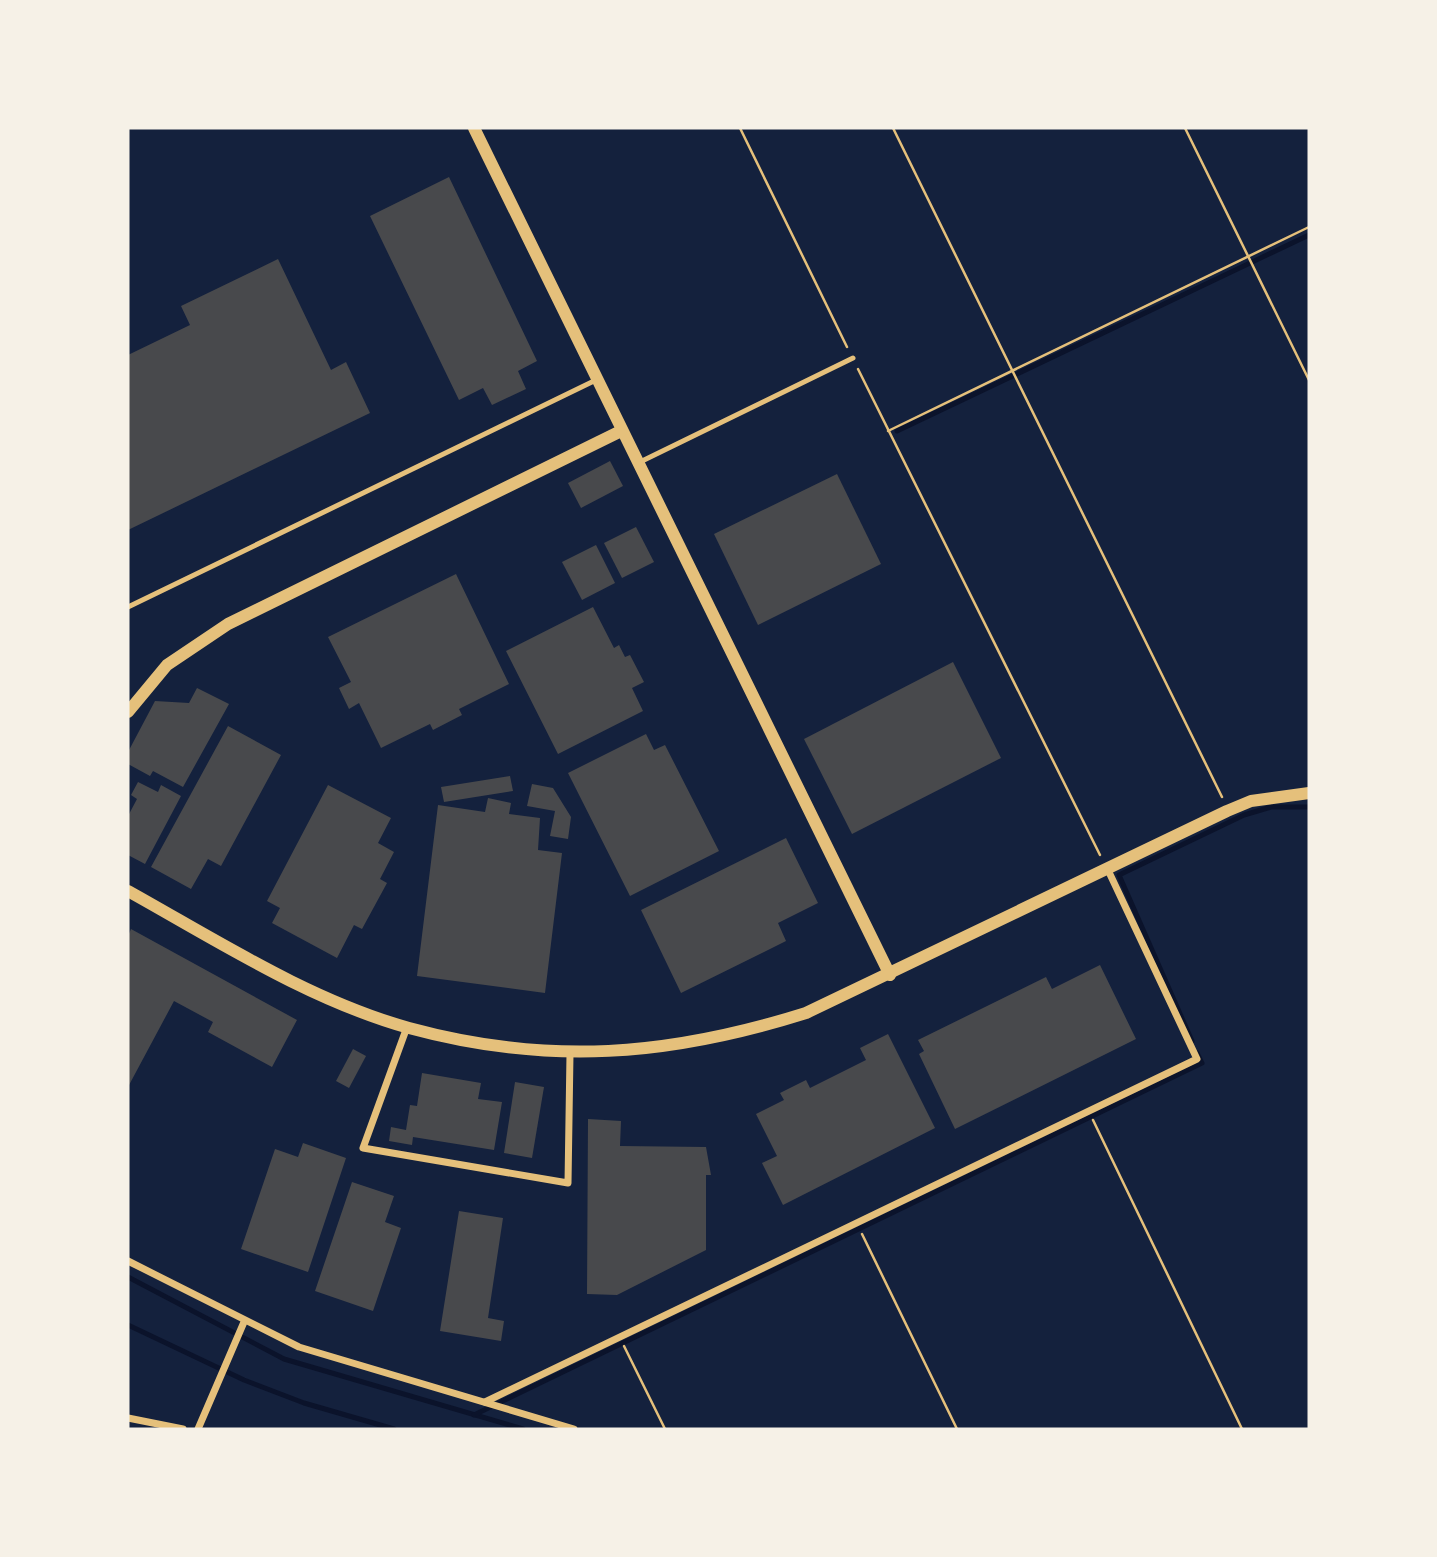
<svg xmlns="http://www.w3.org/2000/svg" width="1437" height="1557" font-family="'Crimson Pro',serif">
<style>
.lines{fill:none;stroke-linecap:round;stroke-linejoin:round}
.stream{stroke:#0b132b;stroke-width:5}
.building{fill:#48494c}
.path{stroke:#e5c07b;stroke-width:2.5}
.service{stroke:#e5c07b;stroke-width:5}
.minor{stroke:#e5c07b;stroke-width:7}
.tertiary{stroke:#e5c07b;stroke-width:12}
</style>
<rect width="100%" height="100%" fill="#14213d"/>
<g class="lines">
<g class="stream">
<polyline points="897,431 1309,235"/>
<polyline points="1192,1041 1119,875 1244,815 1271,807 1309,807"/>
<polyline points="128,1277 284,1359 523,1429"/>
<polyline points="128,1325 244,1380 304,1403 394,1429"/>
<polyline points="474,1415 1202,1063 1197,1053"/>
</g>
</g>
<g class="building">
<polygon points="449,177 537,361 518,371 526,389 492,405 483,388 459,400 370,216"/>
<polygon points="278,259 331,370 346,362 370,413 128,530 128,355 190,325 181,306"/>
<polygon points="610,461 623,486 581,508 568,483"/>
<polygon points="837,474 881,564 758,625 714,534"/>
<polygon points="636,527 654,562 622,578 604,543"/>
<polygon points="596,545 615,583 582,600 562,562"/>
<polygon points="456,574 509,684 459,709 462,715 433,730 430,724 381,748 359,703 349,709 339,688 351,682 328,637"/>
<polygon points="593,607 614,648 619,645 625,657 630,655 644,682 632,688 643,711 558,754 506,651"/>
<polygon points="953,662 1001,758 852,834 804,739"/>
<polygon points="197,688 229,704 183,787 153,771 150,776 128,764 128,752 155,701 189,703"/>
<polygon points="228,726 281,755 221,866 208,859 191,889 151,867"/>
<polygon points="646,734 654,750 665,745 719,851 630,896 568,773"/>
<polygon points="510,776 513,791 444,802 441,787"/>
<polygon points="138,782 158,792 161,785 181,796 145,864 128,855 128,816 137,799 131,795"/>
<polygon points="532,784 553,788 571,817 568,839 550,836 555,811 527,806"/>
<polygon points="328,785 391,818 378,843 394,852 380,879 387,883 362,929 354,925 337,958 272,923 280,908 267,901"/>
<polygon points="488,798 511,803 509,814 540,818 538,850 562,853 545,993 417,976 438,805 485,812"/>
<polygon points="786,838 818,903 778,923 786,941 681,993 641,910"/>
<polygon points="131,929 297,1020 272,1067 208,1032 213,1022 174,1001 128,1087 128,936"/>
<polygon points="1100,965 1136,1039 955,1129 919,1054 924,1051 918,1040 1046,977 1052,989"/>
<polygon points="888,1034 935,1128 783,1205 762,1163 777,1156 756,1114 784,1100 780,1093 806,1080 810,1088 866,1060 860,1048"/>
<polygon points="353,1049 366,1056 349,1088 336,1081"/>
<polygon points="422,1073 481,1083 478,1099 502,1102 494,1150 413,1137 412,1145 389,1141 391,1127 406,1130 410,1105 417,1106"/>
<polygon points="515,1082 544,1087 532,1158 504,1153"/>
<polygon points="588,1119 621,1121 620,1146 706,1147 711,1175 706,1175 706,1250 617,1295 587,1294"/>
<polygon points="303,1143 346,1158 308,1272 241,1249 275,1149 298,1157"/>
<polygon points="352,1182 394,1196 385,1222 401,1228 373,1311 315,1291"/>
<polygon points="459,1211 503,1218 488,1318 504,1321 501,1341 440,1331"/>
</g>
<g class="lines">
<g class="path">
<polyline points="740,128 847,347"/>
<polyline points="893,128 1222,797"/>
<polyline points="1185,128 1309,380"/>
<polyline points="858,369 1100,855"/>
<polyline points="888,431 1309,227"/>
<polyline points="1093,1120 1242,1429"/>
<polyline points="862,1234 957,1429"/>
<polyline points="624,1346 665,1429"/>
</g>
<g class="service">
<polyline points="640,462 853,358"/>
<polyline points="128,607 596,380"/>
</g>
<g class="minor">
<polyline points="407,1027 363,1148 568,1183 570,1054"/>
<polyline points="128,1261 299,1347 574,1429"/>
<polyline points="485,1402 1197,1059 1108,870"/>
<polyline points="128,1418 183,1429"/>
<polyline points="198,1429 244,1322"/>
</g>
<g class="tertiary">
<polyline points="474,128 890,975"/>
<polyline points="128,712 167,665 228,624 621,431"/>
<path d="M128 891C218 941 309 1000 409 1028 549 1066 669 1056 806 1013L1227 811 1251 801 1309 793"/>
</g>
</g>
<rect width="1437" height="1557" fill="none" stroke="#f6f1e7" stroke-width="259"/>
</svg>
